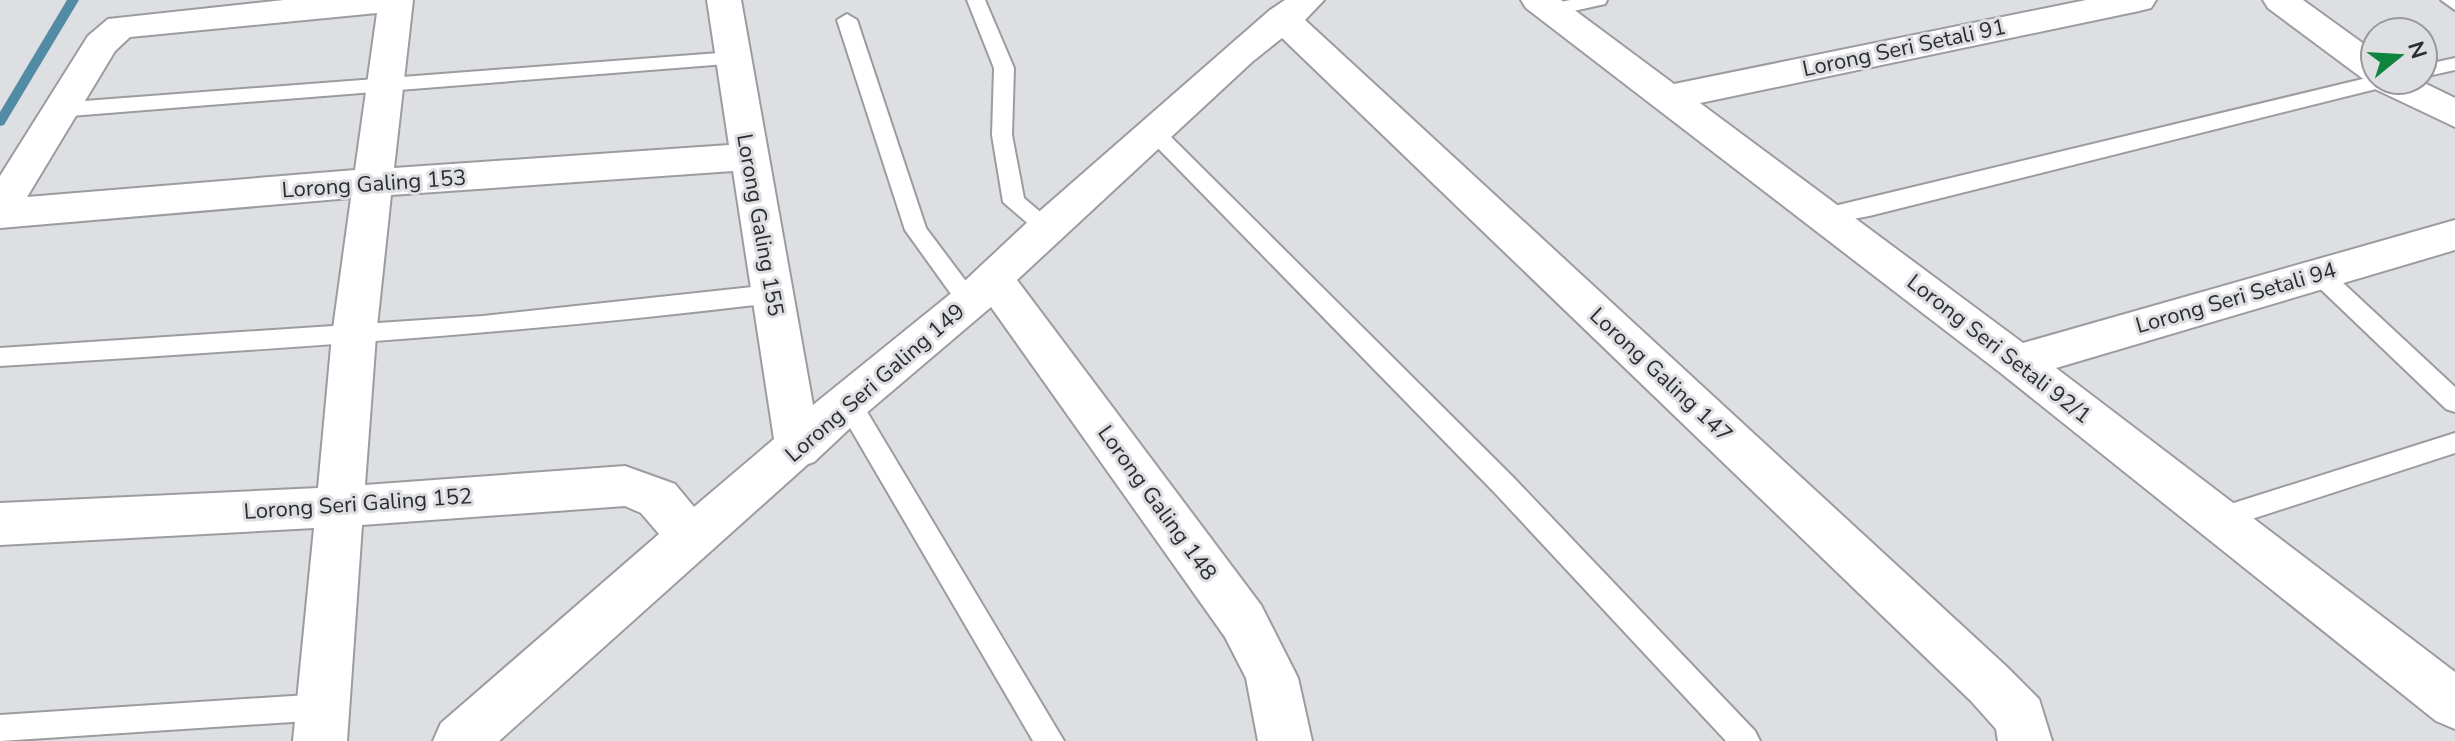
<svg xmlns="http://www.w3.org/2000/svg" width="2455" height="741" font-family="'Nunito Sans',sans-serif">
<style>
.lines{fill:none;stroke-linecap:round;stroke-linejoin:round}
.stream{fill:#528ca4;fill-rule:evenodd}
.service-casing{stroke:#9b9c9f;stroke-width:4}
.minor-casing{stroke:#9b9c9f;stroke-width:4}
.service{fill:#fff;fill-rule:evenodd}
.minor{fill:#fff;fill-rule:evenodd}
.labels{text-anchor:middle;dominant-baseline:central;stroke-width:6;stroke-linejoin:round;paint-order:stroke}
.street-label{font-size:22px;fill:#2c2d2e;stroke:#dedfe3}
</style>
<rect width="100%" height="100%" fill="#dedfe3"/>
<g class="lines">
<polygon class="stream" points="67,0 79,0 4,125 0,126 0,112"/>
<g class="service-casing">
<g id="service">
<polygon points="967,0 985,0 1014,68 1012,135 1024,198 1058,227 1055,233 1039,233 1003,202 992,135 994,68"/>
<polygon points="1570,0 1607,0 1605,4 1551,16 1541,10 1544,6"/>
<polygon points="2441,0 2455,0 2455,10"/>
<polygon points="847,14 857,20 926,228 977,296 981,302 977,308 969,311 961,308 905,230 837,20"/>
<polygon points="732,52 742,58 739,63 58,117 48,110 58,103"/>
<polygon points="2455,58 2455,70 2423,77 2423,65"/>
<polygon points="2375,76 2375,80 2394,80 2384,87 1869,216 1826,224 1818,222 1815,216 1818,210 1826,208"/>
<polygon points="1154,125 1161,127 1512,476 1755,731 1760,741 1726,741 1494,492 1147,137 1144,132 1147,127"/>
<polygon points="2319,266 2327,268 2455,387 2455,412 2446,409 2311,280 2308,274 2311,268"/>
<path d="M772 285 780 288 783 294 780 300 772 303C515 334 258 350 0 366V348L483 316Z"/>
<polygon points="848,392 857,395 1064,741 1033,741 839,409 836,402 839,395"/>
<polygon points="2455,433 2455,453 2218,530 2209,527 2205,519 2209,511 2218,508"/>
<polygon points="323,694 333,697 337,707 333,717 323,720 0,741 0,715"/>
</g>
</g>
<g class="minor-casing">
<g id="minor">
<path d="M284 0H413L394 168 729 145 707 0H741L813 405 954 291 1033 217 1270 10 1285 0H1324L1305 20 2007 667 2039 699 2052 741H1998L1996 729 1971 701 1282 38 1252 62 1017 280 1261 605 1298 678 1312 741H1258L1246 678 1225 637 991 307 864 415 814 462 808 464 499 741H433L441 723 659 534 641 513 625 506 362 525 347 741H293L314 528 0 545V503L318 488 332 336 351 198 0 228V176L88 36 108 19ZM377 13 355 170 27 197 115 51 130 37ZM733 171 774 439 694 507 675 484 625 466 365 485 376 336 391 195Z"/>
<polygon points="1521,0 1561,0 1674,84 2086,0 2156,0 2151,8 2139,11 1700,103 2023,343 2455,220 2455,250 2056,368 2455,672 2455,729 2436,721 2002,374 1526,8"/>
<polygon points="2263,0 2303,0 2375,52 2375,80 2418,80 2455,98 2455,127 2375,89 2370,81 2362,78 2268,8"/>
</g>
</g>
<use href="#service" class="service"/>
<use href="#minor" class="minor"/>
</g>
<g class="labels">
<g class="street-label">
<text transform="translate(1904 48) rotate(-12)">Lorong Seri Setali 91</text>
<text transform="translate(374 184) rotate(-4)">Lorong Galing 153</text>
<text transform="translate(760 225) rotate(80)">Lorong Galing 155</text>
<text transform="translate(2236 298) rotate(-16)">Lorong Seri Setali 94</text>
<text transform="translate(1999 349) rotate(38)">Lorong Seri Setali 92/1</text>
<text transform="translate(1661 375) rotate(43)">Lorong Galing 147</text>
<text transform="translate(875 383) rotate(-41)">Lorong Seri Galing 149</text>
<text transform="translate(1157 503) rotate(54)">Lorong Galing 148</text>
<text transform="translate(358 504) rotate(-4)">Lorong Seri Galing 152</text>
</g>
</g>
<g transform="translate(2399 56) rotate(72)"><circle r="38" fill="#dedfe3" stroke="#97989b" stroke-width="2"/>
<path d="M0-6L14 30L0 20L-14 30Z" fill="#0e843d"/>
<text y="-12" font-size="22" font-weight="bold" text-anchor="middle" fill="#2c2d2e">N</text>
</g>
</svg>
